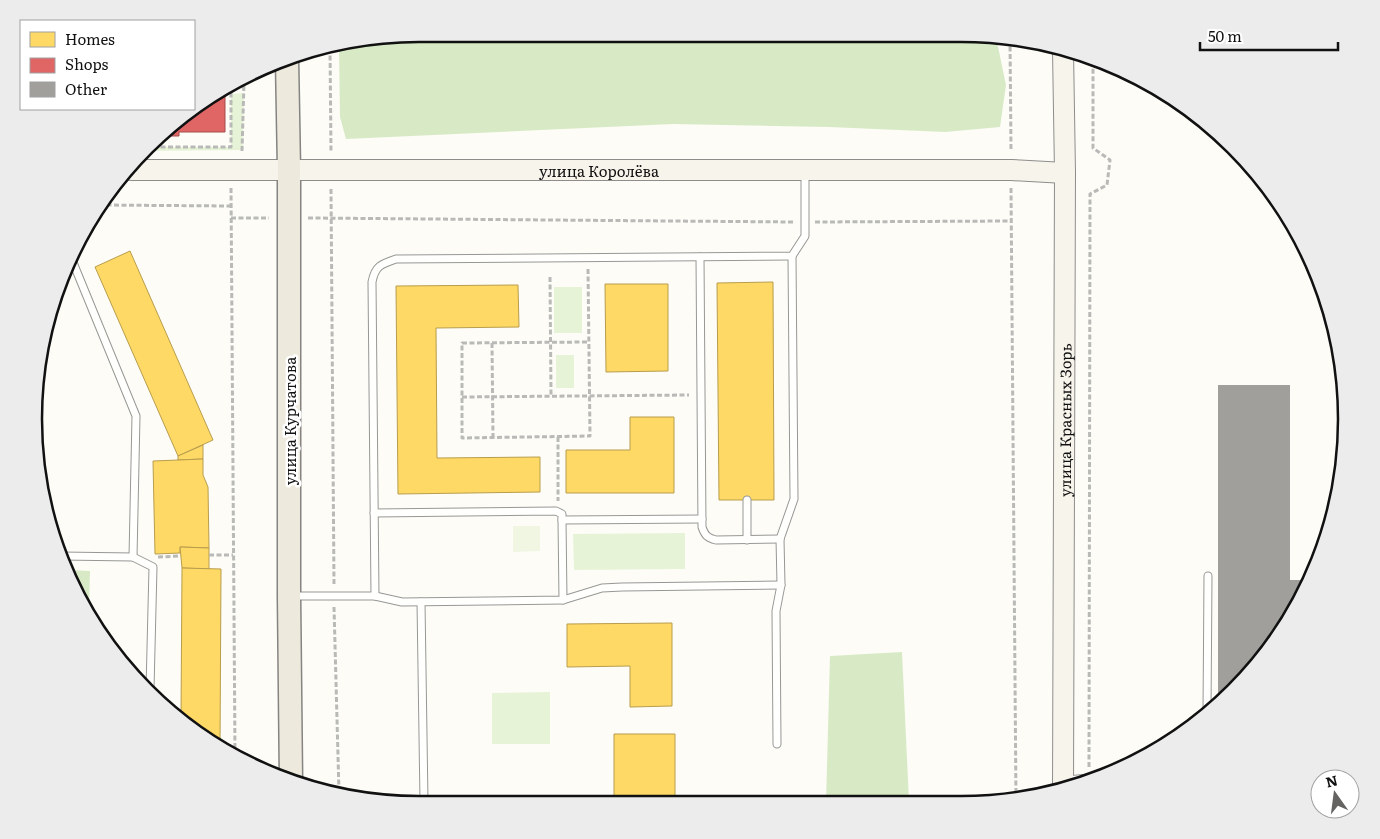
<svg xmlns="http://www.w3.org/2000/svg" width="1380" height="839" font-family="Literata,serif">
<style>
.green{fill:#e7f3d7}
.forest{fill:#d8eac5}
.pitch{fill:#f0f6e1}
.homes{fill:#ffd966;stroke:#b89d4c}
.shops{fill:#e06666;stroke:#a24c4c}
.building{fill:#a19f9c}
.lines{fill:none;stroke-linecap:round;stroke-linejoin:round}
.lane-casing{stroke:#979795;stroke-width:9}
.secondary-casing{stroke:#8e8d8b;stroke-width:22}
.primary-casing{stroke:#858482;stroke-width:25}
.path{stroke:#b9b9b8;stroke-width:3;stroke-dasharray:5 2.5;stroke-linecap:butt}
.lane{stroke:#fffffe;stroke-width:7}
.secondary{stroke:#f6f4eb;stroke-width:20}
.primary{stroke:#ede9dc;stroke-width:22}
.labels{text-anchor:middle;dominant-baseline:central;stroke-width:5;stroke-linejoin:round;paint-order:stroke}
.street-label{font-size:15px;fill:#111;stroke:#fff}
.rim{fill:none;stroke:#111;stroke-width:2.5}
</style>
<rect width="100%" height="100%" fill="#fdfcf7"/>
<g class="green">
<polygon points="244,93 243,150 150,151 153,147 231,147 231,94"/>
<rect x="554" y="287" width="28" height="46"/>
<polygon points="1339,346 1346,420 1339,495 1336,505"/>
<rect x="556" y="355" width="18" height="33"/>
<polygon points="685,533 685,569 574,570 573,534"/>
<polygon points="550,692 550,744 492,744 492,693"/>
</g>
<g class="forest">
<path d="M420 34H495C513 42 542 38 561 34L926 35 939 36 941 35H986L996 37 1006 85 1000 127 945 132 829 127 673 124 346 139 340 117 339 47Z"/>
<polygon points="68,570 90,571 89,608"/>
<polygon points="902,652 909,802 826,803 830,656"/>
</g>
<polygon class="pitch" points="513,526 540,526 540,551 513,552"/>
<g class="homes">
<polygon points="130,251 213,440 178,456 95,267"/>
<polygon points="773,282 774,500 719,500 717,283"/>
<polygon points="605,284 668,284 668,371 606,372"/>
<polygon points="518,285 519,327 436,328 437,458 540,457 540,492 398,494 396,286"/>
<polygon points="630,417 674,417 674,493 566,493 566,450 630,450"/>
<polygon points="203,445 203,459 178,460 178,456"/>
<polygon points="203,459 203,475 208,487 209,548 180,547 180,553 155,554 153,461"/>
<polygon points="180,547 209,548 209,569 182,568"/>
<polygon points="182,568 221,569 220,748 205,740 181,718"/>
<polygon points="672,623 672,706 630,707 630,666 567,667 567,624"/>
<polygon points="614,734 675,734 675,803 614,804"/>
</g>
<polygon class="shops" points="225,92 225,132 179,132 179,136 163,136 185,113"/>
<polygon class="building" points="1218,385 1290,385 1290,580 1310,580 1281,634 1233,692 1218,704"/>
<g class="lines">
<g class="lane-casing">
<g id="lane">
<path d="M700 257 702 527C705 536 708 538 716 540L780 539"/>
<polyline points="747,500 747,540"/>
<polyline points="374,513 556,511 562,514 562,520"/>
<polyline points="61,556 133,557 136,416 72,260"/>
<polyline points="133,557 153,567 150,689"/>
<path d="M292 596H375L372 282C375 266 381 264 396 259L792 256 805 236V173"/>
<polyline points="375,596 402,602 563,600 602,588 622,587 781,585"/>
<polyline points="563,600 562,520 702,519"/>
<polyline points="421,602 424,802"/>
<polyline points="1207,713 1208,576"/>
<polyline points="777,744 776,611 781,585 780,539 794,499 792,256"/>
<polyline points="1066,780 1101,777"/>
</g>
</g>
<g class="secondary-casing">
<g id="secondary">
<path id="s1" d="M131 170H1011L1065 173"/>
<path id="s2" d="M1063 790 1065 173 1063 50"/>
</g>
</g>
<g class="primary-casing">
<polyline id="primary" points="287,59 289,170 289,596 291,782"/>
</g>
<g class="path">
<polyline points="1010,39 1011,151"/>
<polyline points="330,48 331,153"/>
<polyline points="234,87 244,87"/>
<polyline points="153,147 231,147 231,89"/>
<polyline points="242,151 244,82"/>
<polyline points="231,188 235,755"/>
<polyline points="1011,188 1016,801"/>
<polyline points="331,189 334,585"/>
<polyline points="99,205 231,206"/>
<polyline points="231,218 269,218"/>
<polyline points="308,218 794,222"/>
<polyline points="815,222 1010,221"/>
<polyline points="588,269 590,436 462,438 462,343 589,342"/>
<polyline points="550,277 551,396"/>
<polyline points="492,343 493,437"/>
<polyline points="462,397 689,395"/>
<polyline points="558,437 558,501"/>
<polyline points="209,555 233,555"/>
<polyline points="158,557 180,556"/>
<polyline points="334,607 339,793"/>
<polyline points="1089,767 1090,194 1107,185 1110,160 1093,148 1093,59"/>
</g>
<use href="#lane" class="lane"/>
<use href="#secondary" class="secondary"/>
<use href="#primary" class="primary"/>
</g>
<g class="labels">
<g class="street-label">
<text stroke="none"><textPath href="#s1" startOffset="468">улица Королёва</textPath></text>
<text stroke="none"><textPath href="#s2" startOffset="370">улица Красных Зорь</textPath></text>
<text transform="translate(289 421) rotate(-90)">улица Курчатова</text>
</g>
</g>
<path d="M0 0H1380V839H0ZM419 42H961A377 377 0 0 1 1338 419V419A377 377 0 0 1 961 796H419A377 377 0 0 1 42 419V419A377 377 0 0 1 419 42Z" fill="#ececec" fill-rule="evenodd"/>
<path class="rim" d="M419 42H961A377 377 0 0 1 1338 419V419A377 377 0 0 1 961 796H419A377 377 0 0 1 42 419V419A377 377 0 0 1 419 42Z"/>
<rect x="20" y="20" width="175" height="90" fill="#ffffff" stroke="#a0a0a0"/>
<rect x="30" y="32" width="25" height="15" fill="#ffd966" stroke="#a0a0a0"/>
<text x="65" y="45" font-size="15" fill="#111111">Homes</text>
<rect x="30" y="58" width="25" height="15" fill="#e06666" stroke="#a0a0a0"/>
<text x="65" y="70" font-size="15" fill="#111111">Shops</text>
<rect x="30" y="82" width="25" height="15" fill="#a19f9c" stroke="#a0a0a0"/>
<text x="65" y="95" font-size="15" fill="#111111">Other</text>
<g transform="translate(1335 794) rotate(346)"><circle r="24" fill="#ffffff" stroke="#a0a0a0"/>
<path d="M0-4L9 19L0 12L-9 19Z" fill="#646362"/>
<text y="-8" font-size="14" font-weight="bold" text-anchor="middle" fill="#111111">N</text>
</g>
<path d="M1200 42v8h138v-8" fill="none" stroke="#111111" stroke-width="2.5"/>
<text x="1208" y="42" font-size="15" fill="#111111" stroke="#ffffff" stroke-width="4" paint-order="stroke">50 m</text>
</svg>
